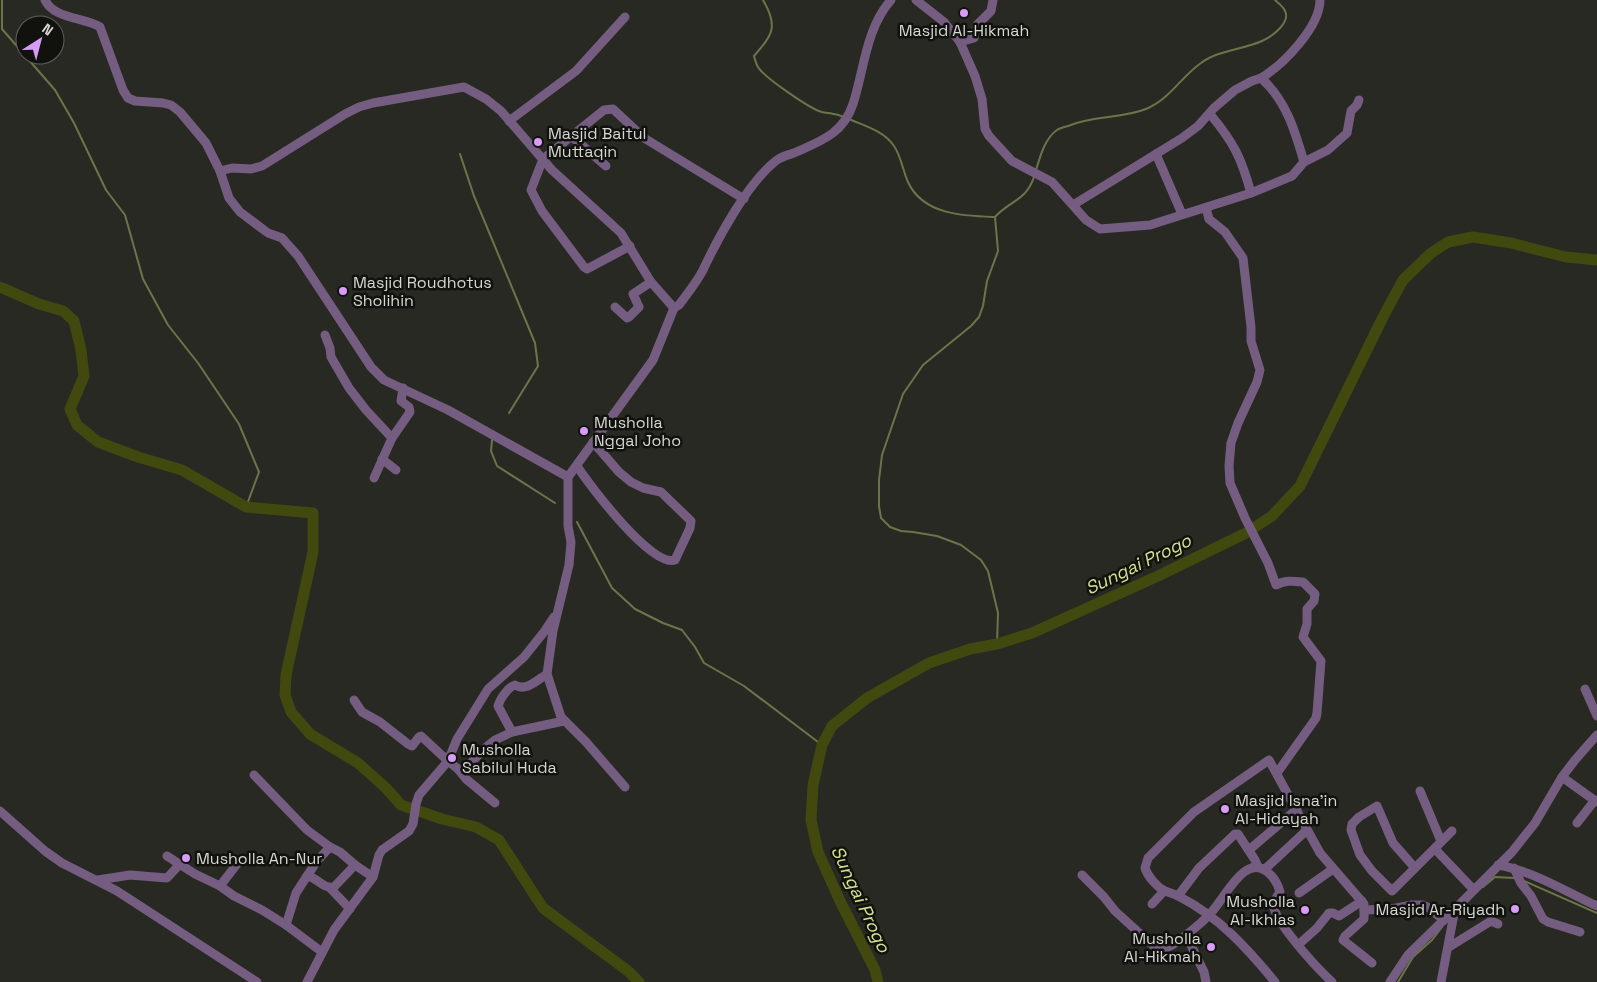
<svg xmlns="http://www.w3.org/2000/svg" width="1597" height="982" font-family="'Space Grotesk',sans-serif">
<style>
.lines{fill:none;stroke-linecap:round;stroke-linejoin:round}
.stream{stroke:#6e744a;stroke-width:2}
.river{stroke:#42490f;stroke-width:11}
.minor{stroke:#745d81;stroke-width:9}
.poi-dot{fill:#d89bf8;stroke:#11120e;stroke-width:2}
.labels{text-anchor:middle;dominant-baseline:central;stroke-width:5;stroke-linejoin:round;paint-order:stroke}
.poi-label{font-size:16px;fill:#d6d7d2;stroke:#11120e;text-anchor:start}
.water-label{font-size:18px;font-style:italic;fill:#d5e38f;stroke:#11120e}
</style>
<rect width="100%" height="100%" fill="#282922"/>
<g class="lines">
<g class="stream">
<polyline points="2,0 2,29 55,90 74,123 106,190 125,215 143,279 168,325 198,363 239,424 259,472 246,507"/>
<path d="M763 0C779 27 772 35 754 56 755 60 756 64 758 67 764 77 810 109 822 112 831 114 835 113 844 117"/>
<path d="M849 119C865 126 884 131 894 146 901 156 903 171 908 182 923 215 964 216 995 217"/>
<polyline points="460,154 474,196 535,343 538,366 509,413"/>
<path d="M1036 170C1040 157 1045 138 1057 130 1060 128 1064 127 1068 126 1093 115 1121 119 1146 109 1169 100 1181 77 1201 63 1218 50 1242 50 1262 41 1271 37 1291 23 1285 11 1283 6 1278 3 1275 0"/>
<polyline points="492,440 491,451 497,466 555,503"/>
<polyline points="577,522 612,588 635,609 663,623 682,630 695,647 704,663 744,686 822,745"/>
<path d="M997 644 998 613 988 571 981 560 961 545 937 536 913 532 901 531 890 527 881 518 879 506V480L882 455 903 394 923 365 971 326 979 317 983 306 987 281 998 251 995 217C1009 201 1026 201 1034 177"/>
<polyline points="1524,881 1597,913"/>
<polyline points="1483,887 1495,877 1514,878"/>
<polyline points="1398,982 1413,957 1432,940 1442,927"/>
</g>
<g class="river">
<polyline points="0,287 39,304 63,311 74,321 81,350 84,376 70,409 77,425 98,442 138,457 182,470 246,507 313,513 313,552 286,675 285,695 291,712 310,734 358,763 386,788 401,805 442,819 476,827 499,840 543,908 628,971 639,982"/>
<polyline points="878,982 875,970 840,901 818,852 811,820 813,785 822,745 832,726 867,698 929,663 970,649 997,644 1032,633 1158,576 1246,533 1272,516 1300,486 1383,317 1403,280 1431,253 1448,242 1473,237 1511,243 1566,257 1597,260"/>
</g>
<g class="minor">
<path d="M45 0C54 19 83 17 100 27L123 90 128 98 135 101 163 103 171 105 180 112 206 143 220 171 229 198 240 212 268 233 282 238 298 256 371 367 384 380 448 410 568 477"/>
<path d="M916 0 944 22 960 42 975 76 982 99 985 129 989 136 1012 161 1052 182 1086 220 1100 229 1150 225 1251 193 1292 176 1304 162C1295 131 1286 100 1261 78L1252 81 1235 90 1214 108 1198 126 1182 138 1073 205"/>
<polyline points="960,42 974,38 977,25 991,11 993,0"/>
<path d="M1261 78C1283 65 1320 27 1320 0"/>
<path d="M1210 114C1234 143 1241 157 1251 193"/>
<polyline points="509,121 576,71 625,17"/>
<polyline points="571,136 606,166"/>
<polyline points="1156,154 1182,214"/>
<polyline points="1304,162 1328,150 1347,133 1351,111 1357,105 1359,100"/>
<path d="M220 171 232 168 251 169 262 166 345 114 359 107 373 103 464 87 486 99 501 111 552 170 621 233 651 282 674 308 679 305C687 294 697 282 703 270 718 238 748 182 777 160 781 157 788 155 794 153 821 141 843 134 853 104 864 70 866 28 891 0"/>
<path d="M1206 208 1209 219 1225 232 1243 258 1251 327V341L1260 370 1257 382 1238 423 1231 443 1229 466 1230 483 1245 518 1268 563 1276 585C1285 580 1293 581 1303 582L1315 594 1314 601 1307 609V624L1303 637 1321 661 1317 713 1316 718 1277 773"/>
<polyline points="630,246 587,269 584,267 542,211 531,190 543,159 604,110 613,109 644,138 744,199"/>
<polyline points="615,307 627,318 629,317 639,307 633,294 651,282"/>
<polyline points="325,335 330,348 331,357 349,388 366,410 392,438"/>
<polyline points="382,459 396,470"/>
<path d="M577 466C590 486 652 568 675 560L690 528 691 521 661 492 643 488 631 482 619 472 593 442"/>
<polyline points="374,478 392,438 410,412 409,407 401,401 403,388"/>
<polyline points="547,674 553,631 569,565 571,542 568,526 568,477 653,360 674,308"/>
<polyline points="1585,689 1597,716"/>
<path d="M354 700 362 712 380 722 408 744 412 746 419 737 421 736 448 761 458 769H462L468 766 484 749 495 740 512 732 498 706C500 699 508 687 515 685 526 692 537 680 547 674L561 717 586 742 625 787"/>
<polyline points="512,732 564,721"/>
<polyline points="458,769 466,779 495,803"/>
<path d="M254 775 307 830 330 847 340 852 355 865 334 887C322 889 317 877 307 876L296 893 286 925"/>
<polyline points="1562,777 1597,802"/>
<polyline points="1420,791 1441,841"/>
<polyline points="0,811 45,851 62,863 117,891 257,982"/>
<polyline points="1577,823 1595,800"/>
<polyline points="1435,849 1473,889"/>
<polyline points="1249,850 1297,809"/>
<polyline points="167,856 195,874 220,886 234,896 262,910 286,925 322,952"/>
<polyline points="355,865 373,877 379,855 382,850 409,831 413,824 416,804 419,795 448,761 457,739 488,689 524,657 544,632 554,617"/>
<path d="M1498 865C1533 871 1565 891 1597 906"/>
<polyline points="1415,868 1393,843 1377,806 1359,817 1352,824 1351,830 1360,855 1372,871 1392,891 1452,831"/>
<polyline points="1514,868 1521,883 1531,896 1543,919 1548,922 1580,932"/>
<polyline points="1264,870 1307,830"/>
<path d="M1082 875 1104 897 1115 911 1157 949C1167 950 1173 944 1181 939 1191 931 1202 923 1210 914 1222 901 1230 883 1244 872 1261 859 1276 877 1280 892L1273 903C1273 921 1317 968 1332 982"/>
<polyline points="307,876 317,861 330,847"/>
<polyline points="98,880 130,875 167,878 179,865"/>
<polyline points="220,886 237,864"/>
<polyline points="330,888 350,909"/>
<polyline points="1299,893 1333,869"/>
<polyline points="1178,896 1199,868 1235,834 1238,834 1255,860 1258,867"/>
<polyline points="1152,904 1164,891"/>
<polyline points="1364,910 1391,909 1412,905 1422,905 1427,907 1444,920"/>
<polyline points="1186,935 1204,972 1206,982"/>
<polyline points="1298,945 1317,928 1329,913 1333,913 1339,916 1362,901"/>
<polyline points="1449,947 1491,921 1498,924"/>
<polyline points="307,982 334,930 373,877"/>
<path d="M1275 982C1247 948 1219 917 1180 897 1175 894 1170 893 1165 891 1157 887 1148 877 1145 868L1148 858 1194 812 1269 760 1320 853 1364 904V919L1345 936 1343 940 1372 963"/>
<polyline points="1390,982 1408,955 1455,909"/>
<polyline points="1441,982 1455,909 1512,852 1535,823 1562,777 1575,760 1597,735"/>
</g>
</g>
<g class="poi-dot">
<circle cx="964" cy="13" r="5"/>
<circle cx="538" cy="142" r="5"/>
<circle cx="343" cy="291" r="5"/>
<circle cx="584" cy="431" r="5"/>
<circle cx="452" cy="758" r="5"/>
<circle cx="1225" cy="809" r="5"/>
<circle cx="186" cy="858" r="5"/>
<circle cx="1515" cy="909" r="5"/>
<circle cx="1305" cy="910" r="5"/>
<circle cx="1211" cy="947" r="5"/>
</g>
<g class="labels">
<g class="poi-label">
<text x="964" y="30" text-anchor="middle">Masjid Al-Hikmah</text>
<text x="548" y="133">Masjid Baitul<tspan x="548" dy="18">Muttaqin</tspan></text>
<text x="353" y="282">Masjid Roudhotus<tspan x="353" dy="18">Sholihin</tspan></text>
<text x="594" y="422">Musholla<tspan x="594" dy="18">Nggal Joho</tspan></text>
<text x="462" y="749">Musholla<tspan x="462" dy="18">Sabilul Huda</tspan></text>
<text x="1235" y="800">Masjid Isna'in<tspan x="1235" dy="18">Al-Hidayah</tspan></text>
<text x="196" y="858">Musholla An-Nur</text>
<text x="1295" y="901" text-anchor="end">Musholla<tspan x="1295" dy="18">Al-Ikhlas</tspan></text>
<text x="1505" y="909" text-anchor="end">Masjid Ar-Riyadh</text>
<text x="1201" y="938" text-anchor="end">Musholla<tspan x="1201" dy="18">Al-Hikmah</tspan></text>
</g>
<g class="water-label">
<text transform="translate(1138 564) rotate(-26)">Sungai Progo</text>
<text transform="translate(861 899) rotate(65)">Sungai Progo</text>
</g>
</g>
<g transform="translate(40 40) rotate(36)"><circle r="24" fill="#11120e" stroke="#60615c"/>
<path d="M0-4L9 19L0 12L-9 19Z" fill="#d89bf8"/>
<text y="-8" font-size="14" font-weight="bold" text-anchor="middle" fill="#d6d7d2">N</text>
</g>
</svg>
